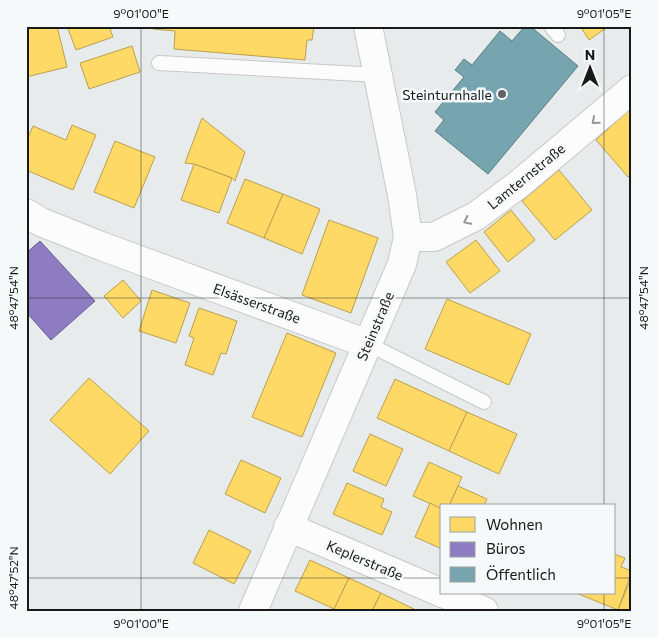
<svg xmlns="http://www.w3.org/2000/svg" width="658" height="637" font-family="Commissioner,sans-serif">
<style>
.homes{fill:#ffd966;stroke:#baa04f}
.offices{fill:#8e7cc3;stroke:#6b5f90}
.public{fill:#76a5af;stroke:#5a7b82}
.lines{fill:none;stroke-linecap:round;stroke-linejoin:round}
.service-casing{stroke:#c7c9c9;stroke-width:16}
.minor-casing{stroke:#c7c9c9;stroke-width:30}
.service{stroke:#fcfcfc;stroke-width:14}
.minor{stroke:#fcfcfc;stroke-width:28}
.oneway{stroke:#959696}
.ticks{fill:none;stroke:#181a1a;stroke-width:1;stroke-opacity:0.45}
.poi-dot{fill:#616364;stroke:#f5f9fa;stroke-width:2}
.labels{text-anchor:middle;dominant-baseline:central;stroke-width:5;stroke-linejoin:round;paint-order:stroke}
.poi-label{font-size:14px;fill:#181a1a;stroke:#f5f9fa;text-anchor:end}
.street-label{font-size:14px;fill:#181a1a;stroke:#f5f9fa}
.neatline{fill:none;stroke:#181a1a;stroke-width:2}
.ticks-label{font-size:12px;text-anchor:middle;fill:#181a1a}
</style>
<rect width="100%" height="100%" fill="#e8ebec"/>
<g class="homes">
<polygon points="39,26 57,26 67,67 26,77 26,29"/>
<polygon points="67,26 109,26 113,37 76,50"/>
<polygon points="153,26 314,26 312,40 307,40 305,60 174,49 175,31 153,29"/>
<polygon points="580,26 609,26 589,40"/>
<polygon points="132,46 140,72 89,89 80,63"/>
<polygon points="631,108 632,174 628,177 596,140"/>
<polygon points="202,118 245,152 235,181 232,178 194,164 185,163"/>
<polygon points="72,125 96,135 73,190 26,170 26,142 33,126 66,140"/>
<polygon points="115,141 155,157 134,208 94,192"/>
<polygon points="194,164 232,178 219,213 181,200"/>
<polygon points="559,170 592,210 555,240 522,201"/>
<polygon points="245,179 283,194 264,238 227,223"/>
<polygon points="283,194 320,209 302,254 264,238"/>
<polygon points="511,210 535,240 508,262 484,232"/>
<polygon points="329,220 378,238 351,313 302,295"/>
<polygon points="476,240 500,271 470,293 446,262"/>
<polygon points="123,280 141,301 123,318 104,296"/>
<polygon points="152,290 190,303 176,343 139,331"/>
<polygon points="447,299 531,334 509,385 425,349"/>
<polygon points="199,308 237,321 226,354 221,353 213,375 185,365 194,338 189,336"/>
<polygon points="287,333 336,353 302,437 252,417"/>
<polygon points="89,378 149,431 110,474 50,420"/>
<polygon points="395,379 467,412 449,451 377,418"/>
<polygon points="467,412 517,434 499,474 449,451"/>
<polygon points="370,434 403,449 386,486 353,471"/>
<polygon points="241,460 281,478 265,513 225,494"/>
<polygon points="429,462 462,477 449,506 442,506 442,509 413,496"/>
<polygon points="347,483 384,499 381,507 392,512 382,535 333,514"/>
<polygon points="458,486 487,499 484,506 449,506"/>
<polygon points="430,503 442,509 442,549 415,537"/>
<polygon points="209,530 251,551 234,584 193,563"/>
<polygon points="614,554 625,558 621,567 632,571 618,610 576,593 614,593"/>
<polygon points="310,560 349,578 334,609 295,591"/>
<polygon points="632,576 632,611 619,611 618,610"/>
<polygon points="349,578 381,593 372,611 338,611 334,609"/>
<polygon points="381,593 418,611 372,611"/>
</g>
<polygon class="offices" points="40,241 95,301 51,340 26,312 26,253"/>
<polygon class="public" points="525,26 530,26 578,66 488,174 435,131 444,120 435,112 464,77 455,70 464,59 472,65 500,31 512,41"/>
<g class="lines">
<g class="service-casing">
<g id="service">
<polyline points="551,26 558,35"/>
<polyline points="159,63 379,75"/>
<polyline points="368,344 484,402"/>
</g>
</g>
<g class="minor-casing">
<g id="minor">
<polyline points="26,213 41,222 101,246 368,344"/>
<polyline points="408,237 434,237 476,216 519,184 632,89"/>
<polyline points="288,527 442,593"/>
<polyline points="443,593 484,611"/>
<polyline points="253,611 402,264 408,237 402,195 368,26"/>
</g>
</g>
<use href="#service" class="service"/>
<use href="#minor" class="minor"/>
</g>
<defs><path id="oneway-chevron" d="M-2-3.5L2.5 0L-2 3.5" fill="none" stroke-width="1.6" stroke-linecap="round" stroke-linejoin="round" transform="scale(1.25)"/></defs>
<g class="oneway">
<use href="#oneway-chevron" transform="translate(595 121) rotate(140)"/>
<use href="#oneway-chevron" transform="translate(467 221) rotate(154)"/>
</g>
<path class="ticks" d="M141 26V611M604 26V506M26 298H632M26 578H442M614 578H632M604 593V611"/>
<circle class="poi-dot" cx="502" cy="94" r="5"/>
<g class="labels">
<g class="poi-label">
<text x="492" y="94">Steinturnhalle</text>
</g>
<g class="street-label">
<text transform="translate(526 176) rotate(-39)">Lamternstraße</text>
<text transform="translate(257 303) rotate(20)">Elsässerstraße</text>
<text transform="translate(375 326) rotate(-67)">Steinstraße</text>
<text transform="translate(365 560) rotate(23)">Keplerstraße</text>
</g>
</g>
<rect width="658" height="637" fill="none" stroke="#f5f9fa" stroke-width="55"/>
<rect x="440" y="504" width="175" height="90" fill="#f5f9fa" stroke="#9da0a0"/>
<rect x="450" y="517" width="25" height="15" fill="#ffd966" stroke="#9da0a0"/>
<text x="486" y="530" font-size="15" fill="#181a1a">Wohnen</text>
<rect x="450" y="542" width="25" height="15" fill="#8e7cc3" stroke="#9da0a0"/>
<text x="486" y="554" font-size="15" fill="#181a1a">Büros</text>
<rect x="450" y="567" width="25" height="15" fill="#76a5af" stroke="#9da0a0"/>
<text x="486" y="580" font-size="15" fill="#181a1a">Öffentlich</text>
<g transform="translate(590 68)" stroke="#f5f9fa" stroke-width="4" paint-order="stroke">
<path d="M0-4L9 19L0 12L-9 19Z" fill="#181a1a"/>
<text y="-8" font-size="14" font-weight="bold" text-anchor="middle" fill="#181a1a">N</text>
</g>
<rect x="28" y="28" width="602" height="582" class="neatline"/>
<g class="ticks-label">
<text x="141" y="18">9°01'00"E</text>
<text x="604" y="18">9°01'05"E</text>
<text transform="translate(14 298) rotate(-90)" y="4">48°47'54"N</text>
<text transform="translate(644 298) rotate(-90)" y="4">48°47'54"N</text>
<text transform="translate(14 578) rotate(-90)" y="4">48°47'52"N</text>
<text x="141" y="628">9°01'00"E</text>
<text x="604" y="628">9°01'05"E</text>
</g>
</svg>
